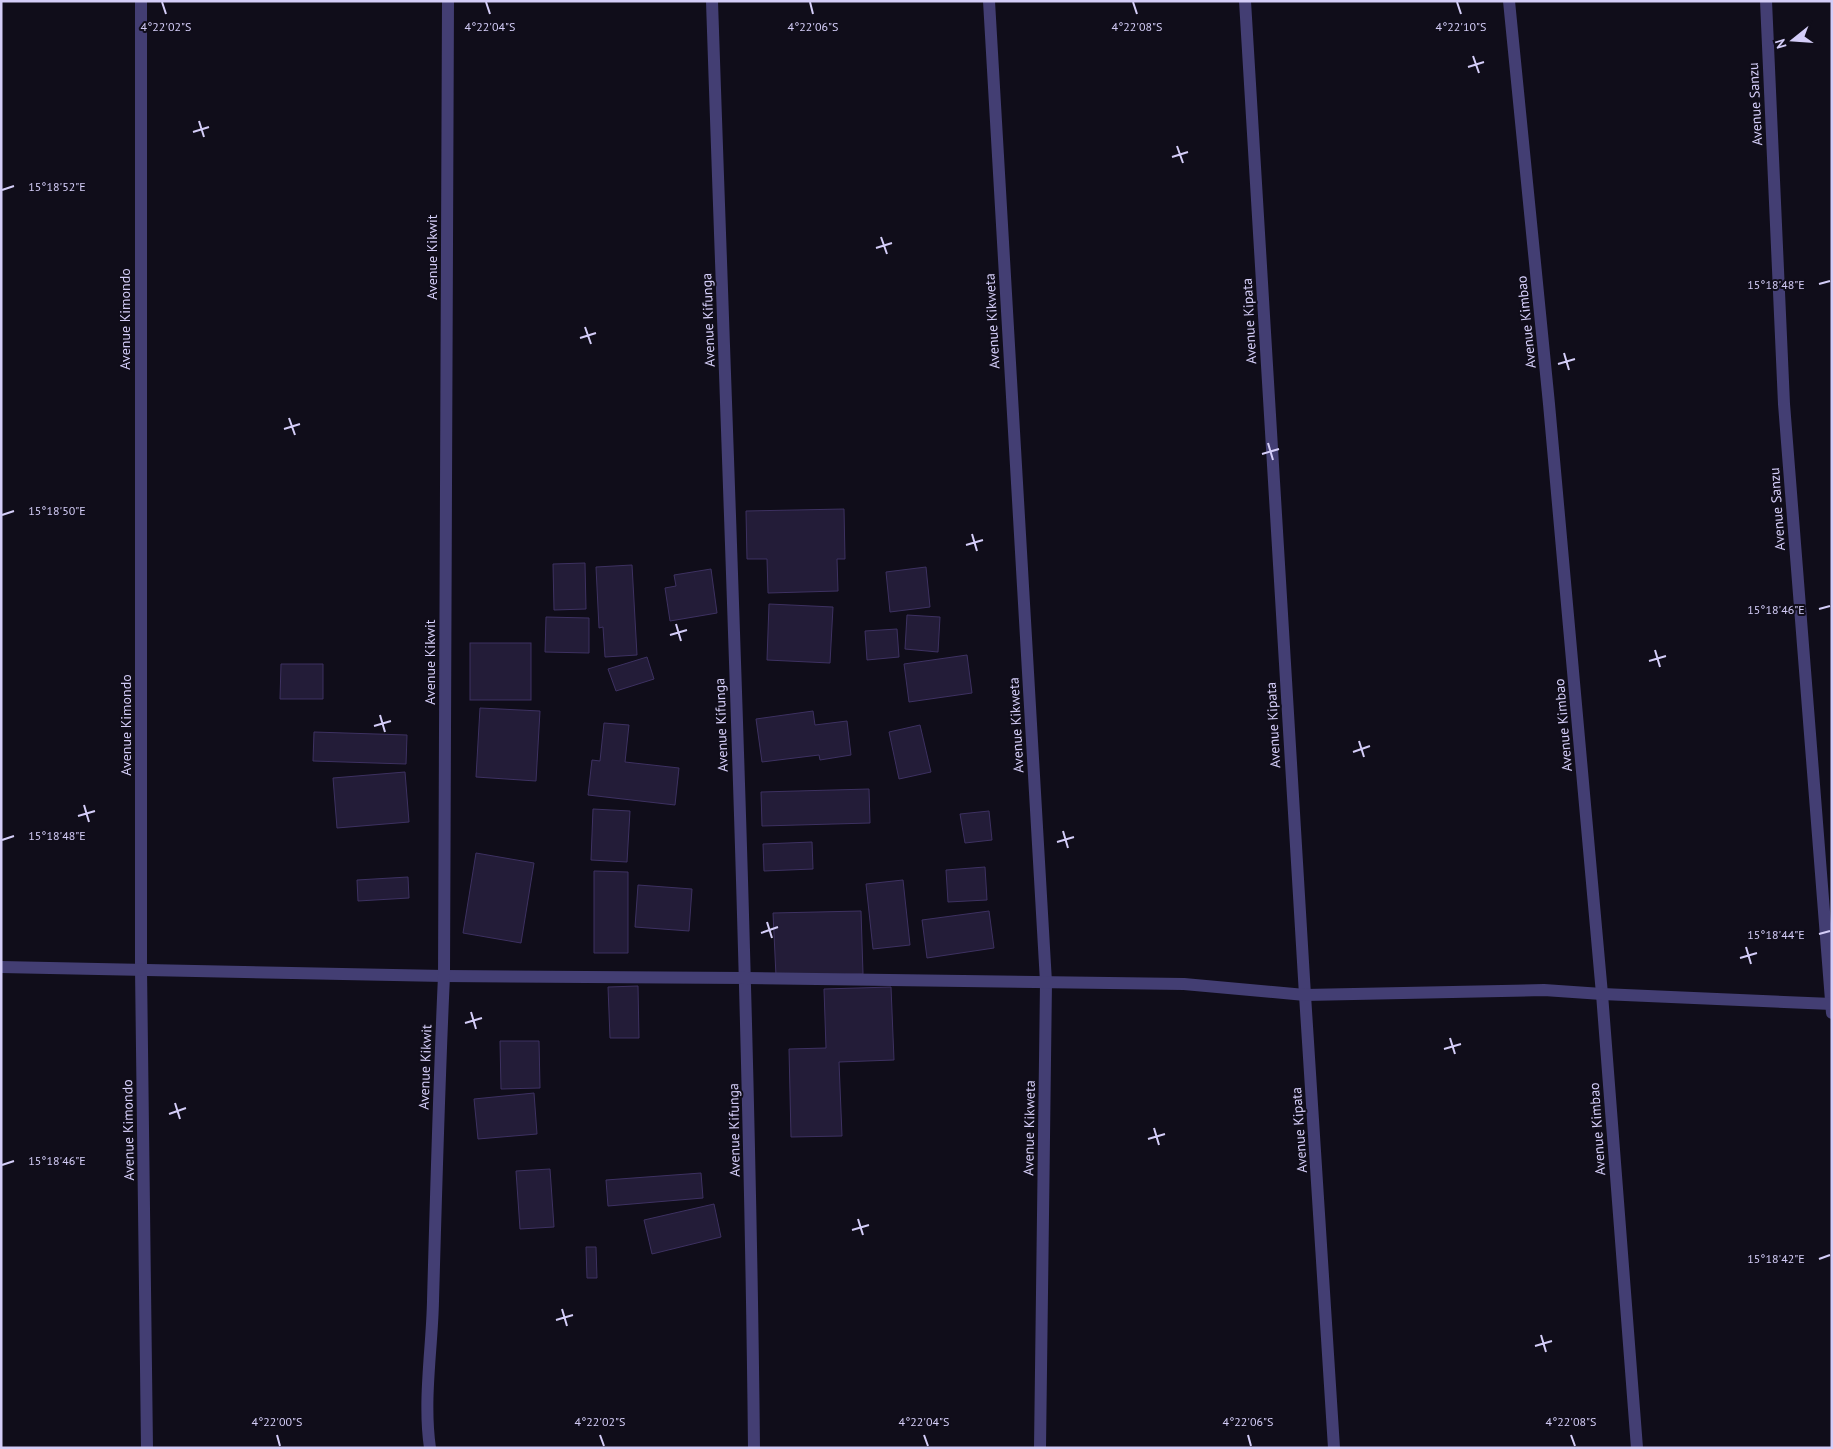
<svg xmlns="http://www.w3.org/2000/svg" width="1833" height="1449" font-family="'PT Sans',sans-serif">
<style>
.building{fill:#231c38;stroke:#3d3161}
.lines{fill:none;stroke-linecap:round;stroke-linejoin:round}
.minor{stroke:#433e73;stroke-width:12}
.ticks{fill:none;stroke:#d4cdf8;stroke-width:2}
.labels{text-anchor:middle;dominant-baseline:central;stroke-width:4;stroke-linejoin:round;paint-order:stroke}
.street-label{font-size:14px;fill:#d4cdf8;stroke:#100d1a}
.ticks-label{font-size:12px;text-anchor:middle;fill:#d4cdf8;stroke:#100d1a;stroke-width:4;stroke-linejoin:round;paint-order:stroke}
</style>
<rect width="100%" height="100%" fill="#100d1a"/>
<g class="building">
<polygon points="844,509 845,559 837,559 838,591 768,593 767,559 747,559 746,511"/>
<polygon points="585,563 586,609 554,610 553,564"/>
<polygon points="632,565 637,655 605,657 603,627 599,628 596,567"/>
<polygon points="926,567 930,607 890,612 886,572"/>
<polygon points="711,569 717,613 670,621 665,588 676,586 674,575"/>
<polygon points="769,604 833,607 830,663 767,660"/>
<polygon points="907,615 940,617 938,652 905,649"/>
<polygon points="546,617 589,618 589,653 545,652"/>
<polygon points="897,629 899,657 867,660 865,631"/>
<rect x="470" y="643" width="61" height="57"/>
<polygon points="967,655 972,693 909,702 904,664"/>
<polygon points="647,657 654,679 616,691 608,669"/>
<polygon points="281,664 323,664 323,699 280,699"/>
<polygon points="480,708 540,711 536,781 476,777"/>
<polygon points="813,711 815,725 847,721 851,755 820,760 819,755 762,762 756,719"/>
<polygon points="604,723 629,725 625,762 679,768 675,805 588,795 592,760 600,761"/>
<polygon points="920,725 931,772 899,779 889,732"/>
<polygon points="314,732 407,735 406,764 313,761"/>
<polygon points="405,772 409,822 337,828 333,778"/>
<polygon points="869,789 870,823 762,826 761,792"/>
<polygon points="593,809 630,811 627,862 591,860"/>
<polygon points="989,811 992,840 965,843 960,814"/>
<polygon points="812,842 813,869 764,871 763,844"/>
<polygon points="476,853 534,863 521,943 463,933"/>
<polygon points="985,867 987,900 948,902 946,870"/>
<polygon points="594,871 628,872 628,953 594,953"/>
<polygon points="408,877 409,898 358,901 357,880"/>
<polygon points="903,880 910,945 873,949 866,884"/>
<polygon points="638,885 692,889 689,931 635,927"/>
<polygon points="861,911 863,974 776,976 773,913"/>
<polygon points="989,911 994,948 927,958 922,920"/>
<polygon points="638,986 639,1038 610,1038 608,987"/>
<polygon points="891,987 894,1060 839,1062 842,1136 791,1137 789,1049 826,1048 824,989"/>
<polygon points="500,1041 539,1041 540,1088 501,1089"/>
<polygon points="534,1093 537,1134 478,1139 474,1099"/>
<polygon points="550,1169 554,1227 520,1229 516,1171"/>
<polygon points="701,1173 703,1198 608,1206 606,1180"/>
<polygon points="714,1204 721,1237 652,1254 644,1220"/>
<polygon points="586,1247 596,1247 597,1278 587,1278"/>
</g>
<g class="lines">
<g class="minor">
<polyline points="141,1 141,969 147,1448"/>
<path d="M712 1C728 483 749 965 754 1448"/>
<polyline points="989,1 1046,982 1040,1448"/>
<polyline points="1245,1 1305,995 1334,1448"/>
<polyline points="1509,1 1549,404 1602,994 1637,1448"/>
<polyline points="1766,1 1784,404 1832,1013"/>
<polyline points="1,967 444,976 745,978 1184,984 1305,995 1544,990 1602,994 1832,1004"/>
<path d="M430 1448C423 1400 432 1349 433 1301 436 1192 439 1084 444 976L448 1"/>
</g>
</g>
<path class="ticks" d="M162 2 166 14M486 2 490 14M810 2 813 14M1133 2 1137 14M1457 2 1461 14M1473 56 1479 73M1468 67 1484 62M199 121 204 137M193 132 209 127M1177 146 1183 163M1172 157 1188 152M2 190 14 186M881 237 887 254M876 248 892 243M1819 284 1830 281M585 327 591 344M580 338 596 333M1564 353 1569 370M1558 364 1575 359M289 418 295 435M284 429 300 424M1268 443 1273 460M1262 454 1279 449M2 515 14 511M972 534 977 551M966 545 983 540M1819 609 1830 606M676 624 681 641M670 635 687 630M1655 650 1660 667M1649 661 1666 656M380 715 385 732M374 726 391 721M1359 741 1364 757M1353 752 1370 746M84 805 89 822M78 816 95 811M1063 831 1068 848M2 840 14 836M1057 842 1074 837M767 922 772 938M761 933 778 927M1819 934 1830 931M1746 947 1751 964M1740 958 1757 953M471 1012 476 1029M465 1023 482 1018M1450 1038 1455 1054M1444 1049 1461 1044M175 1103 180 1119M169 1114 186 1108M1154 1128 1159 1145M1148 1139 1165 1134M2 1165 14 1161M858 1219 863 1235M852 1230 869 1225M1819 1259 1830 1255M562 1309 567 1326M556 1320 573 1315M1541 1335 1546 1352M1535 1346 1552 1341M277 1435 280 1446M600 1435 604 1446M924 1435 928 1446M1248 1435 1251 1446M1571 1435 1575 1446"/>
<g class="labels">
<g class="street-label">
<text transform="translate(1755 104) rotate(-93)">Avenue Sanzu</text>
<text transform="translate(432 257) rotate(-90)">Avenue Kikwit</text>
<text transform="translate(125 319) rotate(-90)">Avenue Kimondo</text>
<text transform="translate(708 320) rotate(-92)">Avenue Kifunga</text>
<text transform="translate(992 321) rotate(-93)">Avenue Kikweta</text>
<text transform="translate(1249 321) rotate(-93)">Avenue Kipata</text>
<text transform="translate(1526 322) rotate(-96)">Avenue Kimbao</text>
<text transform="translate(1777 509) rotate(-94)">Avenue Sanzu</text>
<text transform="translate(430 662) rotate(-90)">Avenue Kikwit</text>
<text transform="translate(126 725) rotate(-90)">Avenue Kimondo</text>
<text transform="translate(721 725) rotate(-92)">Avenue Kifunga</text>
<text transform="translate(1016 725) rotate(-93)">Avenue Kikweta</text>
<text transform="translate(1273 725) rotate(-93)">Avenue Kipata</text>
<text transform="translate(1563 725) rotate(-95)">Avenue Kimbao</text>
<text transform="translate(425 1067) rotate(-88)">Avenue Kikwit</text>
<text transform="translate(1029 1128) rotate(-89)">Avenue Kikweta</text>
<text transform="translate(1597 1129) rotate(-94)">Avenue Kimbao</text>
<text transform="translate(128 1130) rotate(-91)">Avenue Kimondo</text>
<text transform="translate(734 1130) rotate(-91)">Avenue Kifunga</text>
<text transform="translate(1299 1130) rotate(-94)">Avenue Kipata</text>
</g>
</g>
<g class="ticks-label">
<text x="166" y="31">4°22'02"S</text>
<text x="490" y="31">4°22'04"S</text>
<text x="813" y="31">4°22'06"S</text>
<text x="1137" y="31">4°22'08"S</text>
<text x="1461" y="31">4°22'10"S</text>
<text x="57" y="191">15°18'52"E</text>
<text x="1776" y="289">15°18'48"E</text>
<text x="57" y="515">15°18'50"E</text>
<text x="1776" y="614">15°18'46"E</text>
<text x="57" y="840">15°18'48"E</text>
<text x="1776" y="939">15°18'44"E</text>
<text x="57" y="1165">15°18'46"E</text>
<text x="1776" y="1263">15°18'42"E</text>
<text x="277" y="1426">4°22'00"S</text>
<text x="600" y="1426">4°22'02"S</text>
<text x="924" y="1426">4°22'04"S</text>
<text x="1248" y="1426">4°22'06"S</text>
<text x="1571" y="1426">4°22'08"S</text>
</g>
<rect width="1833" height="1449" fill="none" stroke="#d4cdf8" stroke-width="5"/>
<g transform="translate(1793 40) rotate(253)" stroke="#100d1a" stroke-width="4" paint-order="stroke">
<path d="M0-4L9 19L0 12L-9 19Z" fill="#d4cdf8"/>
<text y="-8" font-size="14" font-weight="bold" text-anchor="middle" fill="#d4cdf8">N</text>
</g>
</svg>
